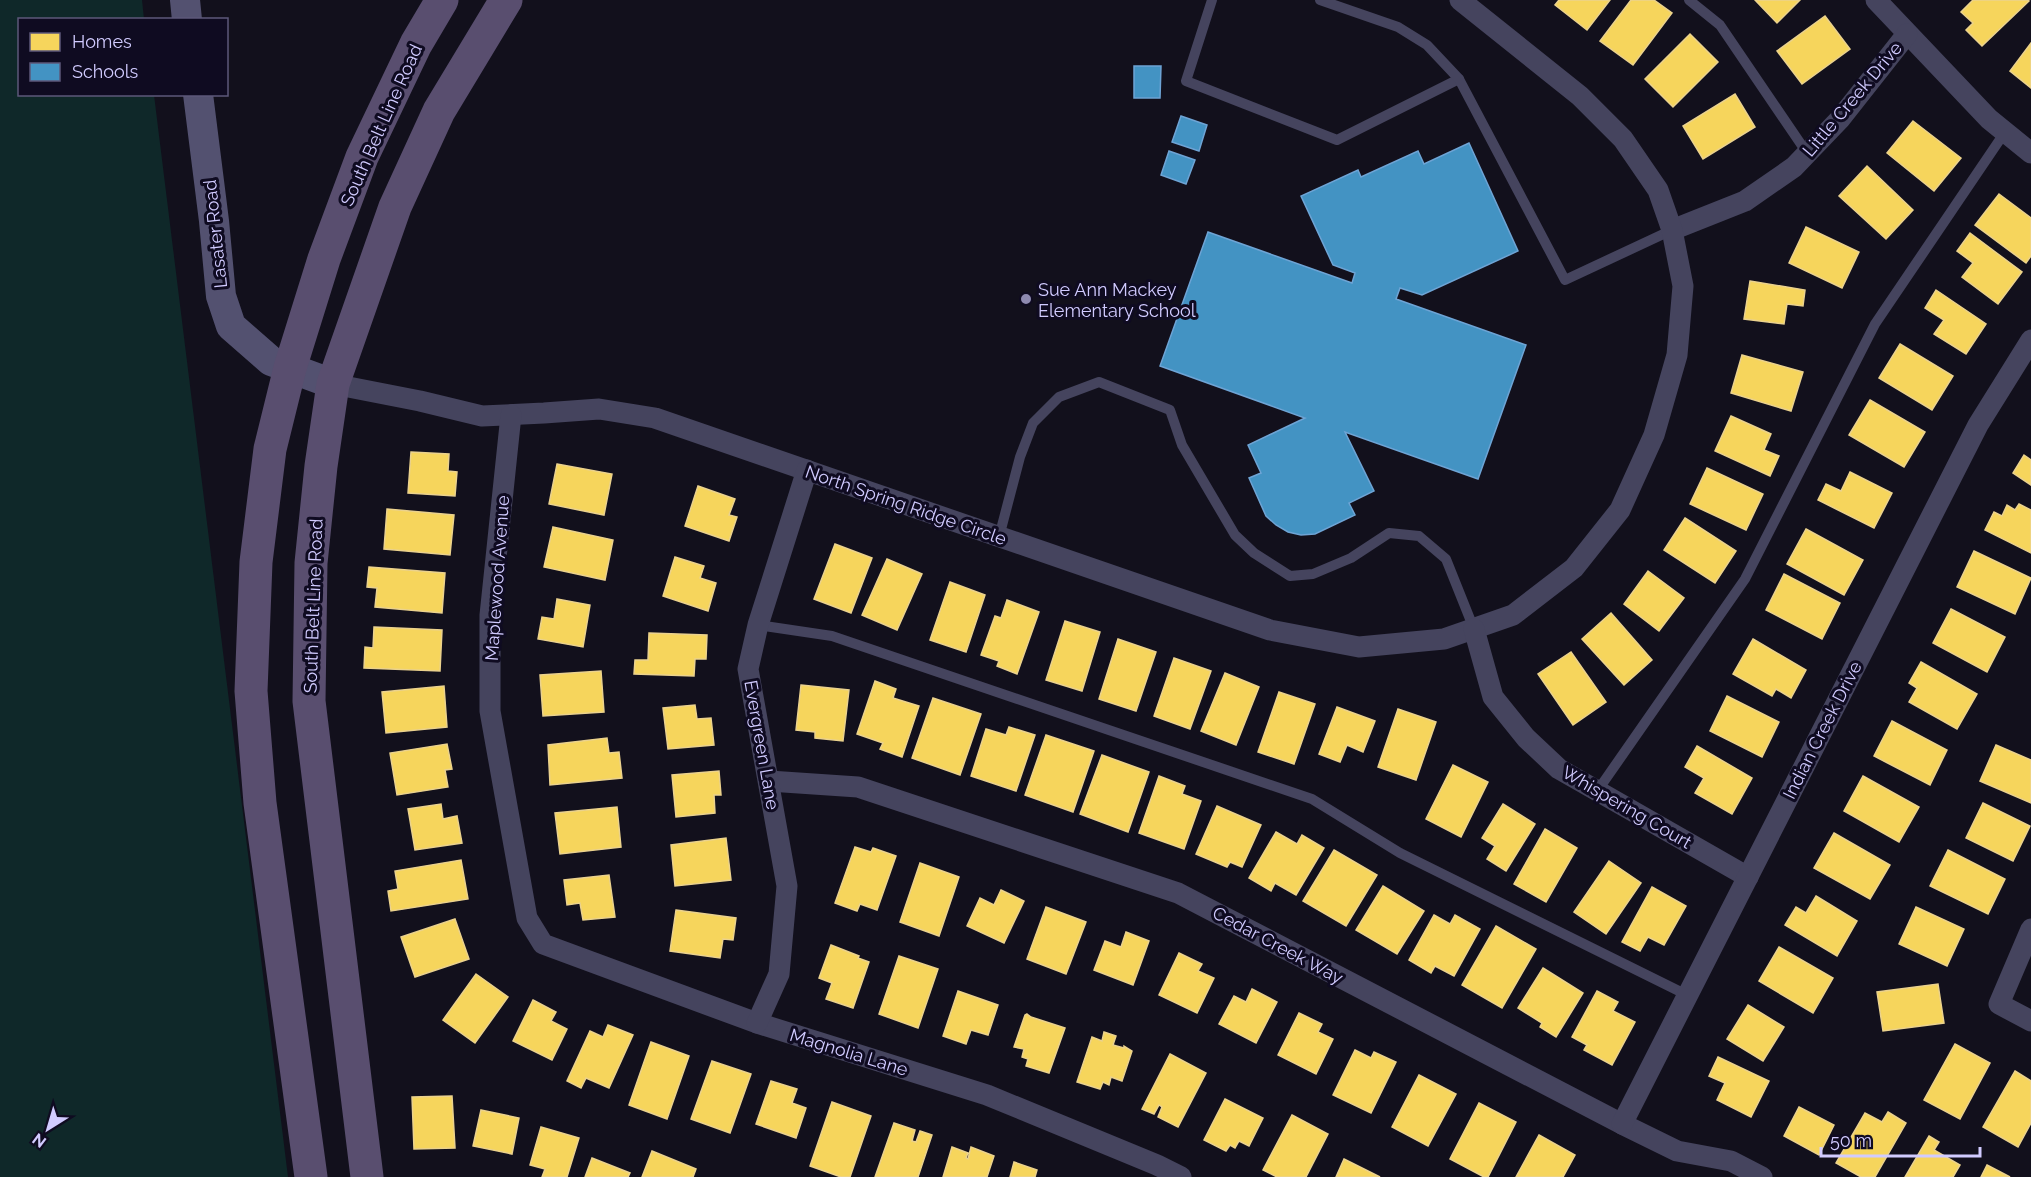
<svg xmlns="http://www.w3.org/2000/svg" width="2031" height="1177" font-family="Raleway,sans-serif">
<style>
.green{fill:#0f2829}
.homes{fill:#f6d55c;stroke:#ebd28d;stroke-width:1.5}
.schools{fill:#4393c3;stroke:#6ea4d5;stroke-width:1.5}
.lines{fill:none;stroke-linecap:round;stroke-linejoin:round}
.lane{stroke:#45445e;stroke-width:10}
.street{stroke:#45445e;stroke-width:21}
.secondary{stroke:#535170;stroke-width:30}
.primary{stroke:#594e6f;stroke-width:33}
.poi-dot{fill:#8e8ab0;stroke:#0f0b21;stroke-width:2}
.labels{text-anchor:middle;dominant-baseline:central;stroke-width:6;stroke-linejoin:round;paint-order:stroke}
.street-label{font-size:18px;fill:#d1cbff;stroke:#0f0b21}
.poi-label{font-size:18px;fill:#d1cbff;stroke:#0f0b21;text-anchor:start}
</style>
<rect width="100%" height="100%" fill="#12101c"/>
<polygon class="green" points="0,0 142,0 144,19 20,20 20,94 154,95 288,1177 0,1177"/>
<g class="homes">
<polygon points="1559,0 1610,0 1587,30 1555,5"/>
<polygon points="1631,0 1654,0 1672,13 1633,65 1600,41"/>
<polygon points="1755,0 1800,0 1777,23"/>
<polygon points="1973,0 2027,0 2029,1 1982,46 1966,30 1973,23 1961,12"/>
<polygon points="1825,16 1850,49 1802,84 1777,51"/>
<polygon points="1690,34 1718,62 1673,107 1645,79"/>
<polygon points="2031,43 2031,88 2010,71"/>
<polygon points="1735,94 1755,127 1703,159 1683,126"/>
<polygon points="1913,121 1961,158 1934,191 1887,153"/>
<polygon points="1867,166 1913,210 1886,239 1839,196"/>
<polygon points="1999,194 2031,218 2031,256 2026,263 1975,225"/>
<polygon points="1806,227 1859,252 1842,288 1789,263"/>
<polygon points="1970,233 2022,272 1998,304 1962,277 1973,263 1957,251"/>
<polygon points="1750,281 1805,290 1803,306 1787,304 1784,324 1744,319"/>
<polygon points="1936,290 1986,324 1966,354 1934,334 1944,320 1925,308"/>
<polygon points="1900,344 1953,376 1932,410 1879,378"/>
<polygon points="1742,355 1803,372 1791,411 1731,393"/>
<polygon points="1870,400 1925,432 1904,467 1849,435"/>
<polygon points="1731,416 1771,434 1764,450 1779,456 1770,476 1715,451"/>
<polygon points="411,452 449,454 448,471 457,472 455,496 408,493"/>
<polygon points="2024,455 2031,460 2031,485 2013,473"/>
<polygon points="557,464 612,474 604,515 549,504"/>
<polygon points="1707,468 1763,494 1746,530 1690,504"/>
<polygon points="1850,472 1892,493 1874,528 1818,500 1826,484 1841,491"/>
<polygon points="698,486 735,499 729,515 737,517 729,541 685,526"/>
<polygon points="2019,504 2031,510 2031,553 1985,530 1994,512 2002,516 2007,505 2015,510"/>
<polygon points="387,509 454,515 450,555 384,549"/>
<polygon points="1685,518 1736,551 1715,583 1664,550"/>
<polygon points="553,527 613,540 605,580 544,567"/>
<polygon points="1806,529 1863,560 1844,595 1787,564"/>
<polygon points="835,544 872,558 851,613 814,599"/>
<polygon points="1974,551 2031,578 2015,614 1957,587"/>
<polygon points="675,557 704,566 700,578 716,583 708,611 663,596"/>
<polygon points="887,559 922,574 897,630 862,615"/>
<polygon points="369,567 445,573 442,613 375,607 377,588 367,587"/>
<polygon points="1648,571 1684,598 1659,631 1624,604"/>
<polygon points="1784,574 1840,603 1822,639 1766,610"/>
<polygon points="950,582 985,595 966,652 930,640"/>
<polygon points="557,599 590,605 583,647 538,639 542,617 554,619"/>
<polygon points="1007,600 1039,612 1017,674 997,666 999,661 981,655 995,616 1001,618"/>
<polygon points="1951,609 2005,637 1987,672 1933,643"/>
<polygon points="1611,613 1652,660 1624,685 1582,639"/>
<polygon points="1065,621 1100,632 1082,691 1046,680"/>
<polygon points="374,627 442,630 440,671 364,668 365,647 373,648"/>
<polygon points="649,633 707,635 706,659 695,659 694,676 634,674 635,660 648,660"/>
<polygon points="1118,639 1156,652 1136,711 1099,699"/>
<polygon points="1753,639 1806,670 1791,698 1776,689 1772,696 1733,674"/>
<polygon points="1571,652 1606,702 1573,725 1538,674"/>
<polygon points="1174,658 1211,671 1190,729 1154,716"/>
<polygon points="1921,662 1977,694 1957,729 1909,702 1917,688 1909,683"/>
<polygon points="601,671 604,712 543,716 540,675"/>
<polygon points="1225,673 1259,687 1236,745 1201,731"/>
<polygon points="875,681 896,689 893,698 919,706 902,757 880,749 883,743 857,734"/>
<polygon points="801,685 849,690 843,741 815,738 815,732 796,730"/>
<polygon points="444,686 447,727 386,733 382,692"/>
<polygon points="1279,692 1315,704 1294,764 1258,752"/>
<polygon points="1727,696 1779,722 1762,757 1710,731"/>
<polygon points="933,698 981,714 960,775 912,758"/>
<polygon points="695,705 697,719 711,718 714,745 668,749 663,708"/>
<polygon points="1337,707 1375,721 1363,752 1347,745 1340,762 1319,754"/>
<polygon points="1398,709 1436,722 1416,780 1378,767"/>
<polygon points="1892,721 1947,750 1930,785 1874,756"/>
<polygon points="1009,727 1035,735 1016,791 971,776 986,729 1006,735"/>
<polygon points="1046,735 1094,751 1073,812 1025,795"/>
<polygon points="607,738 609,753 619,752 622,778 550,785 548,745"/>
<polygon points="447,744 452,769 445,770 448,787 397,795 390,753"/>
<polygon points="1996,745 2031,760 2031,803 1980,781"/>
<polygon points="1697,746 1752,778 1732,814 1695,793 1704,778 1685,767"/>
<polygon points="1102,755 1149,772 1128,832 1080,814"/>
<polygon points="1453,765 1488,782 1461,837 1426,819"/>
<polygon points="719,771 721,795 714,795 715,813 676,817 672,775"/>
<polygon points="1159,776 1185,786 1182,794 1201,801 1184,849 1139,833"/>
<polygon points="1863,776 1919,807 1899,842 1844,811"/>
<polygon points="1983,803 2030,826 2013,861 1966,838"/>
<polygon points="441,804 443,819 457,816 462,843 415,850 408,809"/>
<polygon points="1503,804 1535,824 1506,871 1487,859 1495,846 1482,838"/>
<polygon points="1217,806 1261,825 1242,867 1230,862 1227,867 1196,854"/>
<polygon points="617,807 621,847 560,854 555,813"/>
<polygon points="1545,829 1577,848 1546,902 1514,884"/>
<polygon points="1276,832 1297,844 1302,835 1324,848 1296,895 1275,883 1271,891 1249,878"/>
<polygon points="1834,833 1890,865 1870,899 1814,868"/>
<polygon points="726,838 731,880 675,886 671,845"/>
<polygon points="855,847 871,852 873,848 896,856 877,910 860,904 857,911 835,903"/>
<polygon points="1334,850 1377,875 1346,926 1303,901"/>
<polygon points="1948,850 2005,879 1988,914 1930,886"/>
<polygon points="461,860 468,899 391,911 388,891 398,889 395,871"/>
<polygon points="1609,861 1641,883 1606,934 1574,912"/>
<polygon points="920,863 959,877 939,936 900,922"/>
<polygon points="609,875 615,917 583,920 580,903 567,905 564,880"/>
<polygon points="1383,886 1424,911 1397,954 1356,930"/>
<polygon points="1652,887 1686,906 1664,945 1648,937 1640,951 1622,942"/>
<polygon points="1001,890 1024,901 1004,943 967,926 980,898 994,905"/>
<polygon points="1816,896 1857,921 1837,956 1785,925 1796,907 1806,913"/>
<polygon points="1046,907 1086,922 1066,974 1027,959"/>
<polygon points="1916,907 1964,929 1947,966 1899,944"/>
<polygon points="676,910 736,918 733,940 723,939 720,958 670,951"/>
<polygon points="1434,915 1450,924 1455,915 1480,929 1454,976 1435,966 1431,973 1409,960"/>
<polygon points="455,919 469,959 415,977 401,937"/>
<polygon points="1496,926 1536,949 1502,1008 1462,985"/>
<polygon points="1126,932 1149,941 1133,985 1094,970 1105,941 1121,947"/>
<polygon points="831,945 859,956 858,958 869,962 853,1008 826,999 832,983 819,978"/>
<polygon points="1779,947 1833,978 1813,1013 1759,981"/>
<polygon points="1179,953 1202,964 1198,971 1214,978 1197,1013 1159,995"/>
<polygon points="899,956 938,969 918,1028 879,1014"/>
<polygon points="1543,968 1583,993 1556,1037 1540,1027 1542,1023 1518,1008"/>
<polygon points="476,974 508,997 475,1043 443,1020"/>
<polygon points="1938,984 1944,1023 1883,1031 1877,992"/>
<polygon points="1252,989 1277,1002 1256,1043 1219,1024 1234,996 1246,1002"/>
<polygon points="958,991 998,1005 988,1035 971,1030 966,1044 943,1036"/>
<polygon points="1597,991 1618,1002 1613,1011 1635,1022 1612,1065 1584,1050 1587,1045 1572,1037"/>
<polygon points="533,1000 556,1012 551,1021 567,1029 552,1060 513,1041"/>
<polygon points="1748,1005 1784,1027 1763,1061 1727,1039"/>
<polygon points="1299,1013 1322,1024 1318,1032 1333,1039 1316,1074 1278,1055"/>
<polygon points="1027,1014 1031,1017 1065,1028 1049,1073 1026,1066 1028,1059 1022,1057 1024,1049 1014,1047 1025,1015"/>
<polygon points="608,1025 633,1035 609,1088 586,1078 581,1088 567,1081 590,1031 603,1037"/>
<polygon points="1104,1032 1116,1036 1113,1045 1124,1048 1124,1046 1132,1051 1122,1081 1111,1077 1109,1085 1103,1082 1100,1089 1077,1082 1092,1037 1102,1041"/>
<polygon points="651,1042 689,1056 667,1119 629,1105"/>
<polygon points="1955,1044 1990,1063 1960,1119 1924,1100"/>
<polygon points="1355,1050 1371,1058 1374,1052 1396,1062 1371,1113 1333,1095"/>
<polygon points="1170,1054 1206,1073 1178,1127 1158,1117 1162,1107 1159,1105 1154,1114 1142,1109"/>
<polygon points="1718,1057 1769,1081 1751,1117 1717,1100 1725,1083 1709,1076"/>
<polygon points="712,1061 751,1074 730,1133 691,1119"/>
<polygon points="2015,1071 2031,1081 2031,1123 2018,1147 1983,1127"/>
<polygon points="1419,1075 1456,1094 1428,1146 1392,1127"/>
<polygon points="771,1081 797,1089 792,1103 806,1108 796,1138 756,1124"/>
<polygon points="452,1096 455,1148 414,1149 412,1097"/>
<polygon points="1225,1099 1263,1118 1249,1146 1239,1141 1235,1148 1230,1145 1226,1151 1204,1140"/>
<polygon points="832,1102 871,1116 850,1177 841,1177 810,1166"/>
<polygon points="1479,1103 1516,1122 1488,1177 1484,1177 1450,1159"/>
<polygon points="1799,1107 1834,1125 1819,1155 1784,1136"/>
<polygon points="481,1110 519,1118 512,1154 473,1146"/>
<polygon points="1888,1112 1906,1123 1875,1177 1861,1177 1836,1163 1865,1113 1882,1122"/>
<polygon points="1292,1115 1328,1134 1306,1177 1277,1177 1263,1170"/>
<polygon points="894,1123 915,1130 912,1141 916,1142 920,1131 932,1135 918,1177 875,1177"/>
<polygon points="541,1127 579,1138 567,1177 542,1177 545,1169 530,1165"/>
<polygon points="1539,1135 1575,1155 1563,1177 1516,1177"/>
<polygon points="1929,1136 1939,1142 1934,1150 1960,1165 1953,1177 1905,1177"/>
<polygon points="952,1147 968,1153 966,1158 968,1159 971,1147 994,1156 987,1177 943,1177"/>
<polygon points="652,1151 696,1169 693,1177 642,1177"/>
<polygon points="592,1158 630,1173 628,1177 585,1177"/>
<polygon points="1344,1159 1380,1177 1336,1177"/>
<polygon points="1014,1162 1037,1170 1035,1177 1010,1177"/>
<polygon points="1987,1165 2010,1177 1981,1177"/>
</g>
<g class="schools">
<polygon points="1134,66 1161,66 1160,98 1134,98"/>
<polygon points="1181,116 1207,125 1199,151 1172,142"/>
<polygon points="1469,143 1518,251 1422,295 1400,288 1396,299 1526,345 1478,479 1345,432 1374,491 1349,503 1355,515 1315,534 1301,535 1288,532 1276,525 1266,516 1249,478 1261,473 1248,445 1305,418 1160,366 1208,232 1352,283 1355,273 1333,265 1301,196 1358,170 1361,177 1418,151 1424,164"/>
<polygon points="1169,151 1195,160 1186,184 1161,175"/>
</g>
<g class="lines">
<g class="lane">
<polyline points="1212,0 1186,81 1337,140 1459,79"/>
<polyline points="1320,0 1398,27 1427,45 1459,79 1565,280 1672,230"/>
<polyline points="1689,0 1720,25 1807,153"/>
<polyline points="999,537 1020,457 1033,423 1059,397 1099,382 1170,410 1182,445 1235,535 1254,553 1290,576 1313,574 1351,558 1389,533 1419,536 1446,559 1474,629"/>
<polyline points="758,625 832,636 1312,799 1400,853 1687,995"/>
<polyline points="1598,790 1745,579 1875,324 2005,132"/>
</g>
<g class="street">
<polyline points="1876,0 1989,119 2031,153"/>
<polyline points="1672,230 1745,201 1794,167 1840,119 1907,34"/>
<polyline points="333,384 420,401 482,416 544,413 599,409 655,418 1270,630 1359,647 1444,639 1513,615 1574,568 1620,510 1654,435 1677,355 1683,286 1672,230 1658,190 1623,139 1580,96 1460,0"/>
<polyline points="511,415 490,615 490,711 527,918 543,944 757,1023 987,1095 1157,1165 1181,1177"/>
<polyline points="1474,629 1493,697 1526,738 1559,769 1748,877"/>
<polyline points="769,781 858,787 1178,893 1622,1124 1677,1151 1731,1161 1762,1177"/>
<polyline points="2031,929 1999,1004 2031,1021"/>
<polyline points="757,1023 779,974 787,886 748,669 758,625 807,470"/>
<polyline points="1622,1124 1978,425 2031,340"/>
</g>
<g class="secondary">
<polyline points="185,0 187,20"/>
<polyline points="198,94 214,221 221,296 231,326 271,361 333,384"/>
</g>
<g class="primary">
<polyline points="311,1177 260,803 251,691 256,562 270,449 290,368 324,259 362,157 416,44 442,0"/>
<polyline points="367,1177 309,701 311,563 321,466 333,384 395,207 439,111 506,0"/>
</g>
</g>
<circle class="poi-dot" cx="1026" cy="299" r="6"/>
<g class="labels">
<g class="street-label">
<text transform="translate(1852 99) rotate(-50)">Little Creek Drive</text>
<text transform="translate(381 125) rotate(-66)">South Belt Line Road</text>
<text transform="translate(215 234) rotate(-96)">Lasater Road</text>
<text transform="translate(906 505) rotate(19)">North Spring Ridge Circle</text>
<text transform="translate(497 578) rotate(-86)">Maplewood Avenue</text>
<text transform="translate(313 606) rotate(-88)">South Belt Line Road</text>
<text transform="translate(1822 730) rotate(-63)">Indian Creek Drive</text>
<text transform="translate(762 745) rotate(80)">Evergreen Lane</text>
<text transform="translate(1627 807) rotate(30)">Whispering Court</text>
<text transform="translate(1278 945) rotate(28)">Cedar Creek Way</text>
<text transform="translate(849 1052) rotate(17)">Magnolia Lane</text>
</g>
<g class="poi-label">
<text x="1038" y="289">Sue Ann Mackey<tspan x="1038" dy="21">Elementary School</tspan></text>
</g>
</g>
<rect x="18" y="18" width="210" height="78" fill="#0f0b21" stroke="#5d587a" stroke-width="1.5"/>
<rect x="30" y="33" width="30" height="18" fill="#f6d55c" stroke="#5d587a" stroke-width="1.5"/>
<text x="72" y="48" font-size="18" fill="#d1cbff">Homes</text>
<rect x="30" y="63" width="30" height="18" fill="#4393c3" stroke="#5d587a" stroke-width="1.5"/>
<text x="72" y="78" font-size="18" fill="#d1cbff">Schools</text>
<g transform="translate(48 1129) rotate(217)" stroke="#0f0b21" stroke-width="4.5" paint-order="stroke">
<path d="M0-4.5L10 22L0 15L-10 22Z" fill="#d1cbff"/>
<text y="-9" font-size="16" font-weight="bold" text-anchor="middle" fill="#d1cbff">N</text>
</g>
<path d="M1821 1147v9h159v-9" fill="none" stroke="#d1cbff" stroke-width="3"/>
<text x="1830" y="1147" font-size="18" fill="#d1cbff" stroke="#0f0b21" stroke-width="4.5" paint-order="stroke">50 m</text>
</svg>
